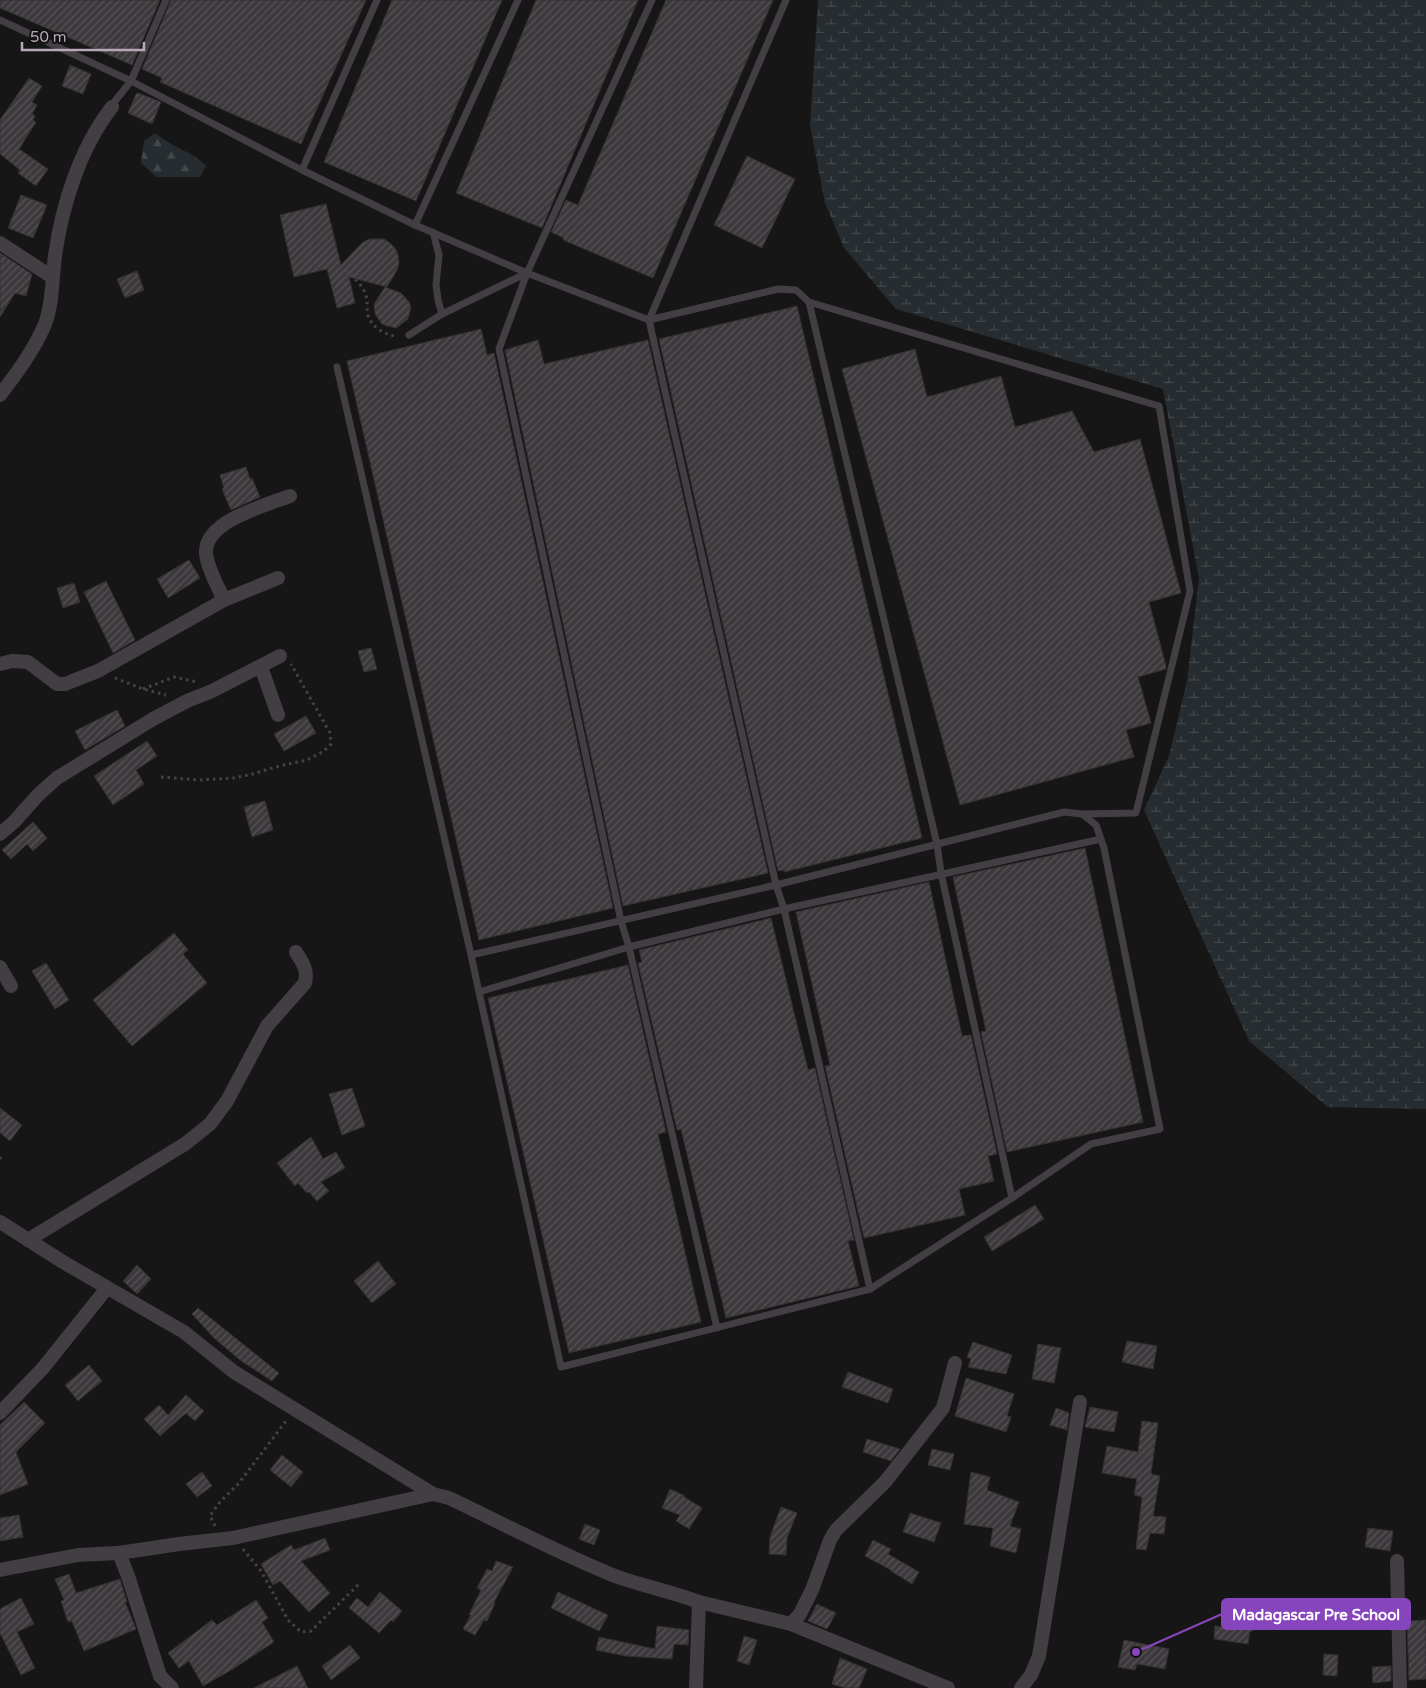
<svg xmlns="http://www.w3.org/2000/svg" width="1426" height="1688" font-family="'Varela Round',sans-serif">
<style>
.forest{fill:url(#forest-firs)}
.wetland{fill:url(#wetland-marsh)}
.building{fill:url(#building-hatch);stroke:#333032}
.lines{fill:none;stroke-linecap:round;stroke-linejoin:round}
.path{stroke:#484148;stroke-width:3;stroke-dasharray:2.5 4;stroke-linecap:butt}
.service{stroke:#433e43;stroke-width:7}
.minor{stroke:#433e43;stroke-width:14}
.leader{fill:none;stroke:#8745bd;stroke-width:2}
.callout-dot{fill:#8745bd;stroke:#121112;stroke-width:2}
.callout{fill:#8745bd;stroke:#8745bd;stroke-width:2}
.callout-label{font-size:15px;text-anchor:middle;font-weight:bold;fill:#fff}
</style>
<defs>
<pattern id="forest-firs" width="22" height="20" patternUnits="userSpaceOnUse" patternTransform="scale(1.25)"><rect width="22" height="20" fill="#262c2f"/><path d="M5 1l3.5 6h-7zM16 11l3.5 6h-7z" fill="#43484b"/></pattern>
<pattern id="wetland-marsh" width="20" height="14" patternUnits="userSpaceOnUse" patternTransform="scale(1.25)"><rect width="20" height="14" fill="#262c2f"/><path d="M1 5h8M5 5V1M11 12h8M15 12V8" fill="none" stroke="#43484b"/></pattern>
<pattern id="building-hatch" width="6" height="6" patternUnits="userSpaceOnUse" patternTransform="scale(1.25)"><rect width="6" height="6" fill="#3c383c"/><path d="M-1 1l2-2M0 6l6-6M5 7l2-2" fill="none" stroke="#565256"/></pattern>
</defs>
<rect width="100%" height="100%" fill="#171617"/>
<path class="forest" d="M155 133C170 146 193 152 206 166L200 177H156L141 163 144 141Z"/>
<polygon class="wetland" points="818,0 1426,0 1426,1109 1328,1107 1249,1041 1144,810 1169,756 1187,681 1199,578 1163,389 896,309 844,248 825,203 810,125"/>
<g class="building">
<polygon points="0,0 160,0 132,65 0,8"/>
<polygon points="171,0 366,0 301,144 160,82 162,78 142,69"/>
<polygon points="392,0 502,0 416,201 324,162"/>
<polygon points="536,0 638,0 542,228 456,193"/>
<polygon points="666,0 773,0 653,278 563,240 564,238 551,232 566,200 578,205"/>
<polygon points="70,65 91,74 83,94 62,86"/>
<polygon points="29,78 42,86 32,102 37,105 32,114 35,116 33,120 36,122 19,149 48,169 36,186 18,173 20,170 0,154 0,120"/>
<polygon points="138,93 161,102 152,124 128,113 136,94"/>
<polygon points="747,156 795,179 762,248 714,225"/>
<polygon points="21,195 47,205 33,238 8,228"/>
<polygon points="326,204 341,265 362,243 369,239 384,239 390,243 395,248 398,255 399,263 397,270 387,287 349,277 355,303 337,308 327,269 294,277 280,215"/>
<polygon points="0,253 32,274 26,296 15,293 0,317"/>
<polygon points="137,271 144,290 125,298 117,279"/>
<polygon points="385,287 401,293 409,302 411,307 408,319 396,328 387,326 382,324 375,314 374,304"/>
<polygon points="797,306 922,838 784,872 784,870 778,871 659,339"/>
<polygon points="481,329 487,355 494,353 613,908 479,940 347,361"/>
<polygon points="538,340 544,364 648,340 768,873 623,906 505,350"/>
<polygon points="915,349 927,397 1001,376 1015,427 1072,411 1094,452 1140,439 1181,593 1149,602 1166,666 1166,669 1138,677 1151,723 1126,730 1134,757 960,805 842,369"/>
<polygon points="246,467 250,479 252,478 260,497 231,510 222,489 224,488 220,475"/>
<polygon points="189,560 200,578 168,598 157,579"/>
<polygon points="106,581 135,640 113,653 84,592"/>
<polygon points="74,583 80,602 63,608 57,588"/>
<polygon points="371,648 377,669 364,672 358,651"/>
<polygon points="117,710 125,726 85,750 75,731"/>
<polygon points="306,716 316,733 284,751 274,734"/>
<polygon points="147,741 157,756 136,770 144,784 113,805 94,776"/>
<polygon points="265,801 273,830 252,837 244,807"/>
<polygon points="33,822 47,838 33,851 27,844 11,859 2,850"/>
<polygon points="1085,848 1143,1122 1007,1152 981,1032 986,1031 953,877"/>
<polygon points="929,882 962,1036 971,1035 997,1154 988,1156 994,1181 959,1189 965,1215 864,1238 825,1066 830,1065 796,912"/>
<polygon points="771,918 808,1070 815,1068 854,1240 848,1241 859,1286 726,1318 681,1129 677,1130 638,963 642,962 639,950"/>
<polygon points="174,933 188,950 183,954 207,983 132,1046 93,1000"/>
<polygon points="46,963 69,1000 55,1009 32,971"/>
<polygon points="628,965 666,1132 658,1134 701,1322 569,1353 488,998"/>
<polygon points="352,1088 365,1126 342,1135 329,1094"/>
<polygon points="0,1108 22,1125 10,1141 0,1133"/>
<polygon points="311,1137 323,1159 336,1152 345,1168 321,1182 329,1191 317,1201 309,1192 307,1193 298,1183 295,1186 277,1163"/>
<polygon points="1035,1205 1044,1219 992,1251 984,1237"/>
<polygon points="378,1261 396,1284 372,1303 354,1281"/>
<polygon points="137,1265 151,1279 137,1294 123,1281"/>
<polygon points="198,1308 279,1373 272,1381 240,1360 214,1338 192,1314"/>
<polygon points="1127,1341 1157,1346 1153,1369 1122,1362"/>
<polygon points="973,1342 1012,1355 1006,1374 968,1367 971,1359 967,1357"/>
<polygon points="1038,1344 1061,1348 1054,1383 1032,1379"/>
<polygon points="89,1365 102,1381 78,1401 65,1385"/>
<polygon points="848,1372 893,1389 888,1403 842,1387"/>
<polygon points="966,1378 1014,1394 1007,1416 1011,1417 1006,1432 955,1416"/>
<polygon points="186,1395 204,1411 195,1421 186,1413 160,1436 144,1419 159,1405 168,1415"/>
<polygon points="24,1402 45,1423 16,1452 28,1484 0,1495 0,1425"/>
<polygon points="1090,1407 1118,1412 1114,1432 1085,1427"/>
<polygon points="1056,1408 1069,1413 1067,1430 1050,1425"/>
<polygon points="1142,1421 1158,1423 1151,1474 1160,1476 1153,1516 1166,1517 1164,1534 1150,1533 1146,1550 1136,1549 1142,1497 1134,1495 1137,1479 1102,1473 1107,1446 1138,1452"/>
<polygon points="867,1439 900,1449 891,1461 863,1452"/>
<polygon points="932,1449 954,1454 950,1470 928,1465"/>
<polygon points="282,1455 303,1472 291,1487 270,1470"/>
<polygon points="202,1472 212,1486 197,1497 186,1484"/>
<polygon points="971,1472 990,1477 987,1490 1019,1502 1010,1526 1021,1529 1016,1553 990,1546 993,1528 964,1524"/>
<polygon points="670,1489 685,1496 684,1497 702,1508 689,1529 676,1521 680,1515 662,1508"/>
<polygon points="781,1507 797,1513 787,1538 786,1555 769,1554 770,1537"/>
<polygon points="910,1513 941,1523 934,1542 903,1532"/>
<polygon points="19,1515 23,1537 0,1541 0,1518"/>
<polygon points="585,1524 600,1530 594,1545 579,1539"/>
<polygon points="1368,1528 1393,1531 1390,1551 1365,1547"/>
<polygon points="325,1538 330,1550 301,1561 330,1593 309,1612 280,1581 273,1585 261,1564 291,1545 294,1550"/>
<polygon points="873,1540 891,1549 888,1554 919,1572 912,1584 891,1571 891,1570 865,1556"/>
<polygon points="496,1561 513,1567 494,1602 495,1603 487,1621 484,1620 475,1635 463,1629 471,1615 469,1615 481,1590 477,1588 487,1569 492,1571"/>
<polygon points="69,1574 76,1593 120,1579 127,1602 125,1602 136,1629 84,1651 72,1621 68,1622 61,1601 64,1600 55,1579"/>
<polygon points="380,1592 402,1611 393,1622 391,1620 379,1633 349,1608 357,1598 368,1607"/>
<polygon points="558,1592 608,1615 599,1631 551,1608"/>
<polygon points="21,1598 34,1624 17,1632 35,1668 21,1675 0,1633 0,1609"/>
<polygon points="256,1600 268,1618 262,1622 274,1642 233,1669 203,1686 189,1661 179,1668 168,1653 212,1620 217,1625"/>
<polygon points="817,1604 836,1613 827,1629 808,1621"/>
<polygon points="1225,1615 1254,1619 1253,1631 1250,1631 1248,1644 1214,1639 1215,1626 1223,1627"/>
<polygon points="1426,1620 1426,1679 1409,1680 1407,1621"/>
<polygon points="657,1626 689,1630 688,1645 674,1644 672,1659 626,1656 596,1650 599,1637 655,1649"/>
<polygon points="744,1636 757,1640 749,1665 737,1661"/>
<polygon points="1124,1640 1169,1649 1165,1669 1137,1664 1135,1670 1118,1667"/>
<polygon points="350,1645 360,1658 331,1680 322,1666"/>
<polygon points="1324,1654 1338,1655 1337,1676 1323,1675"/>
<polygon points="840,1658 867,1669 859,1688 845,1688 832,1684"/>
<polygon points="297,1666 308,1688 254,1688"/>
<polygon points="1391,1666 1391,1681 1373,1683 1372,1667"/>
</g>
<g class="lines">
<g class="path">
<path d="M341 266C348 273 358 280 363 289 369 299 366 305 368 315 370 326 387 337 398 336"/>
<polyline points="115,678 143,689 166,695"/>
<polyline points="143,689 174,677 197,682"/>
<polyline points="161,777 199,780 234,778 253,774 275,767 307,760 324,751 331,744 330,733 291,664"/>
<polyline points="0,1159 1,1157"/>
<polyline points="215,1526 210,1516 219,1503 239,1483 286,1421"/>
<polyline points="243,1549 261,1571 288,1620 301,1632 311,1631 359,1584"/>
</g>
<g class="service">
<polyline points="786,0 649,320 776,885 784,909 870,1289"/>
<polyline points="0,20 131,81 302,170 415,225 527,273 649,320 778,289 796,290 809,302 937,844 941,873 1012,1198"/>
<polyline points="115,101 131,81 166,0"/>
<polyline points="302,170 377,0"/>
<polyline points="415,225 518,0"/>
<polyline points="433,232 439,255 436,285 438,300 442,314"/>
<polyline points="527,273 652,0"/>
<polyline points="809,302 1159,406 1190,591 1136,813 1082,814"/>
<polyline points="409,335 442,314 527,273 499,349 621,921 629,947 717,1328"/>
<polyline points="337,367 471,955 479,992 561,1367 870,1289 1012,1198 1091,1144 1160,1129 1104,848 1096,825 1082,814 1064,812 776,885 471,955"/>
<polyline points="479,992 629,947 784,909 1101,839"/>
</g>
<g class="minor">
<polyline points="0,243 52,277"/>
<path d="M0 395C17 373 34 350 45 324 53 303 52 278 55 256 62 205 80 148 112 107"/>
<polyline points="224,600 278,578"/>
<path d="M0 664 12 661 28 662 57 684H65L98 671 224 600C218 587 205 563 206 550 208 520 267 505 290 496"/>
<polyline points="261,667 278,715"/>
<polyline points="0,834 14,822 38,795 57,778 153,719 187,701 212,691 280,656"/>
<polyline points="0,967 11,986"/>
<path d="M0 1222 63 1262 184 1332 234 1372 433 1494 449 1498C504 1524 558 1553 615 1576 642 1586 671 1591 699 1602L696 1688"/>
<path d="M28 1240 185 1144 210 1124 227 1101 267 1026 305 983C308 970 303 963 296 952"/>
<polyline points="0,1413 43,1368 107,1288"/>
<polyline points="119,1553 179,1544 233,1538 433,1494"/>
<polyline points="1397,1561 1400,1688"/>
<polyline points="0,1570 78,1555 119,1553 128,1576 160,1676 172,1688"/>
<polyline points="699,1602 791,1624 948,1688"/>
<polyline points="791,1624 800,1614 812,1590 830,1540 836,1530 885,1482 943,1408 955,1363"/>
<polyline points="1021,1688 1031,1675 1039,1656 1080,1402"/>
</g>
</g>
<path class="leader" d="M1136 1652L1222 1614"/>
<circle class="callout-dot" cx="1136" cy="1652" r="5"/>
<rect class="callout" x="1222" y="1599" width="188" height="30" rx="5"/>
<g class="callout-label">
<text x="1316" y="1620">Madagascar Pre School</text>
</g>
<path d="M22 42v8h122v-8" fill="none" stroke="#b6a8b7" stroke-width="2.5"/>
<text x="30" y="42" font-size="15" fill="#b6a8b7" stroke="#121112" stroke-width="4" paint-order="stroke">50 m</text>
</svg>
